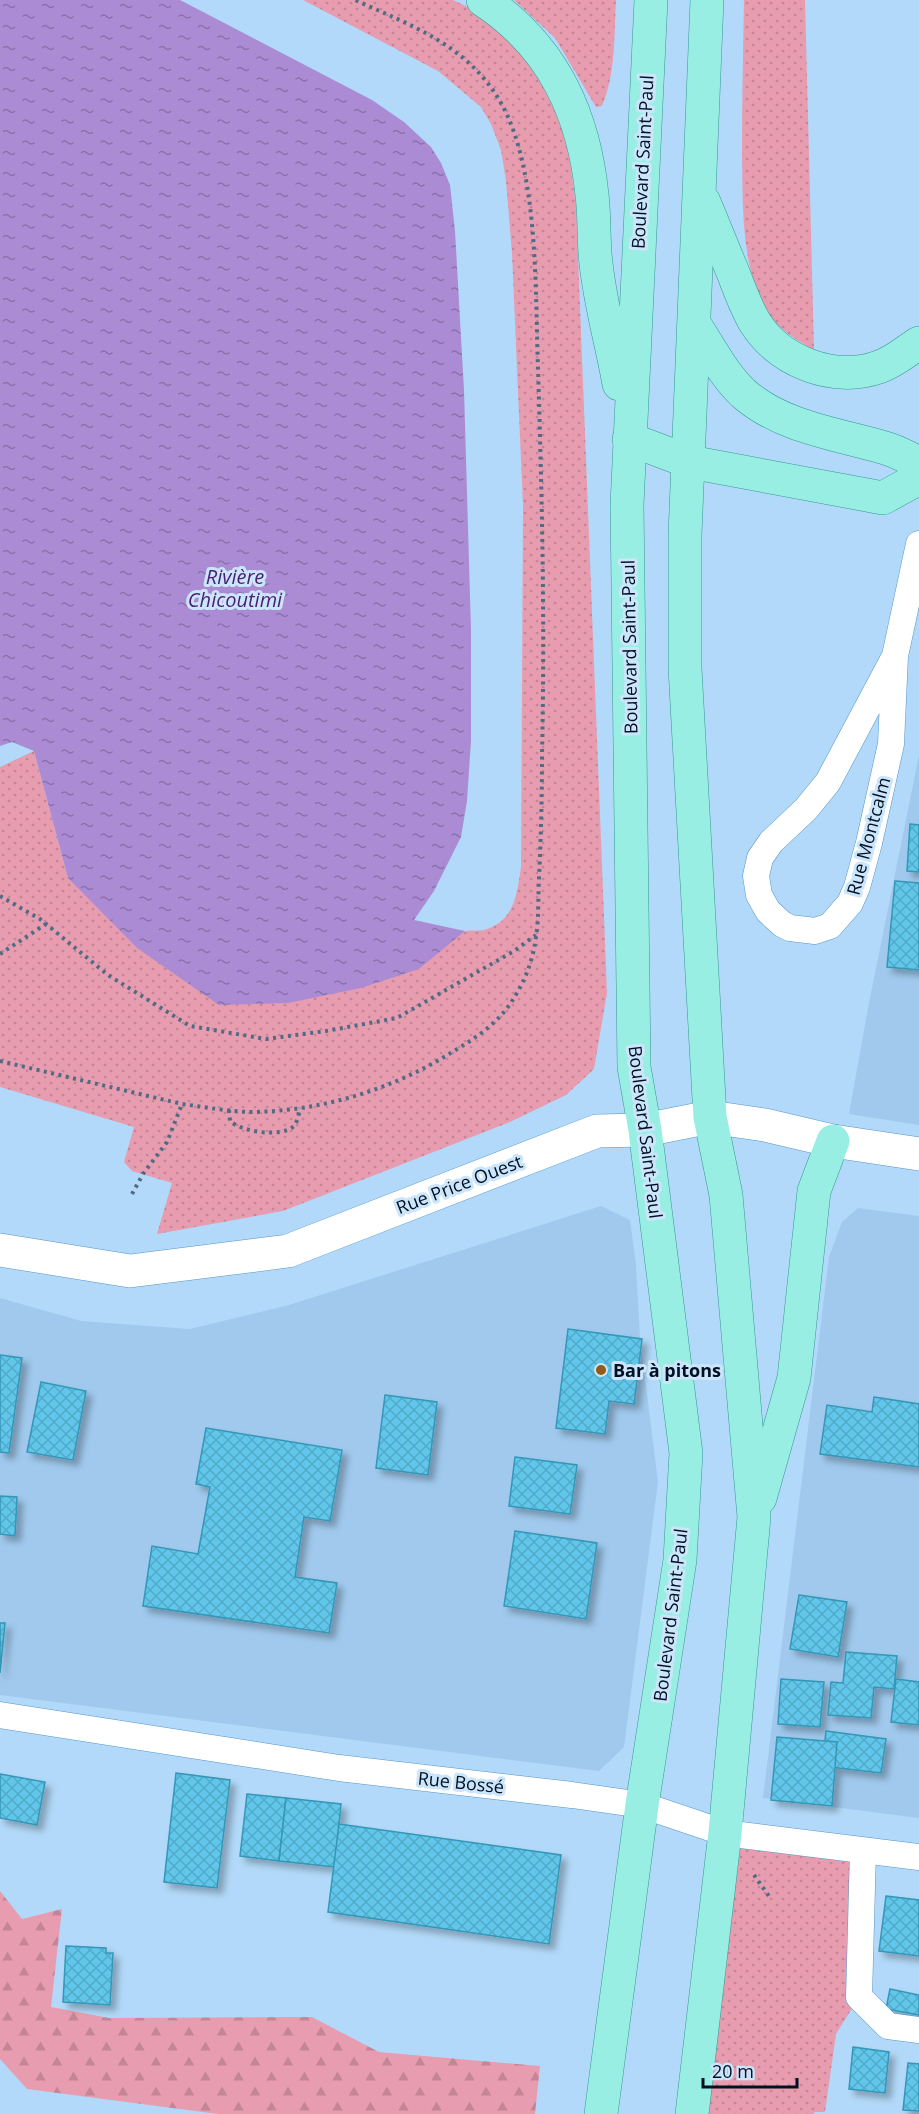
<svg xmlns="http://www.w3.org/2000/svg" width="919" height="2114" font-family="'Open Sans',sans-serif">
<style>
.built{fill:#a0c9ed}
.grass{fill:url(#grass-dots)}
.forest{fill:url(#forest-firs)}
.water{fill:url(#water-ripples)}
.building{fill:url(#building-cross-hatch);stroke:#3497b7;stroke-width:1.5;filter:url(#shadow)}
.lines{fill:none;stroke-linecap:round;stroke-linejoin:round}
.street-casing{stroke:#5596c9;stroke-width:27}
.secondary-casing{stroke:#5596c9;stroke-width:34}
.primary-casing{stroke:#369893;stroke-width:34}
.path{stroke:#506b84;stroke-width:4;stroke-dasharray:3 4.5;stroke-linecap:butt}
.street{stroke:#fff;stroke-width:26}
.secondary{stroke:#fff;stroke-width:33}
.primary{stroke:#98eee3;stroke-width:33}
.poi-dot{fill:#945a18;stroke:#cbe5fa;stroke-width:2}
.labels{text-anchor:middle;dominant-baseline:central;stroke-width:6;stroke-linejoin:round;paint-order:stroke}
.street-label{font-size:18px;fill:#001023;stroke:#cbe5fa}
.poi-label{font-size:18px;font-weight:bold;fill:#001023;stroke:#cbe5fa;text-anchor:start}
.water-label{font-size:20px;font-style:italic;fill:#4a1e72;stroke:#cbe5fa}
</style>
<defs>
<pattern id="grass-dots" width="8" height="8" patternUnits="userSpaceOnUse" patternTransform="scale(1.5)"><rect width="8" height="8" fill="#e79daf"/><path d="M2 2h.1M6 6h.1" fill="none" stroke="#c48696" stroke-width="1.8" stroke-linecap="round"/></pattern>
<pattern id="forest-firs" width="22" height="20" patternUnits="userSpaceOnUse" patternTransform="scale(1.5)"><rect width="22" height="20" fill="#e79daf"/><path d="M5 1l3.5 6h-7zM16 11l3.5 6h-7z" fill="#c48696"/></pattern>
<pattern id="water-ripples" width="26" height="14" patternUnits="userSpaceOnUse" patternTransform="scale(1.5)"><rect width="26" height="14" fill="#ab8cd4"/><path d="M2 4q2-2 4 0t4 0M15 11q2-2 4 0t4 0" fill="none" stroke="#8971ac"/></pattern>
<pattern id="building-cross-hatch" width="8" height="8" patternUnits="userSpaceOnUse" patternTransform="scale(1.5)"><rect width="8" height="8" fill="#60c7eb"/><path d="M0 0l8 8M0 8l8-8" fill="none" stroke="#52aac9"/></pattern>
<filter id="shadow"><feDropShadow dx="5.5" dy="5.5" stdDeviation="3" flood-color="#0004"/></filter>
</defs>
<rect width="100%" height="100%" fill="#b2d9f9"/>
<g class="built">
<polygon points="919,755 919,1125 849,1114 868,1008"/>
<polygon points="601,1206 630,1220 636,1265 640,1338 658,1482 624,1747 599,1771 0,1695 0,1298 81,1321 190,1329 289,1305"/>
<polygon points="858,1208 919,1216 919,1818 763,1798 829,1257 842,1222"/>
</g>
<g class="grass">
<path d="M303 0H453L468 7 493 24 517 44 550 95 567 138 576 205 607 993 594 1069 566 1095 510 1122 283 1211 157 1234 172 1183 132 1171 124 1162 134 1127 0 1087V767L34 751 68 878 419 969C428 961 457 934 466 931 472 930 479 931 484 930 515 921 517 894 521 867L523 506 512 253 506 181 501 150 491 124 481 107 438 71Z"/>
<path d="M514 0H616C614 35 616 73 602 106L596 107 555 38Z"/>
<path d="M744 0H805L814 350C795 339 773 326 763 305 741 260 743 205 742 156 742 104 743 52 744 0Z"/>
<polygon points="725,1833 863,1851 859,1997 836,2034 825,2112 815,2112 813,2114 692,2114"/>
</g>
<polygon class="forest" points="0,1891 22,1919 62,1909 51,2007 109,2018 312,2017 379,2052 540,2066 535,2114 218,2114 27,2089 0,2059"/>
<polygon class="water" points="0,0 180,0 372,100 404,122 431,147 441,163 450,185 455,231 464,390 471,630 471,741 467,801 461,837 434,891 414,920 465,931 419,969 361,988 288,1003 219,1005 137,948 68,878 34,751 12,742 0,746"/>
<g class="building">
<polygon points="910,824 919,825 919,872 907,871"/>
<polygon points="895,881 919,883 919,970 887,967"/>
<polygon points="568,1329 642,1339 634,1404 609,1401 605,1434 556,1428"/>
<polygon points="0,1355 22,1358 9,1453 0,1452"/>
<polygon points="41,1382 86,1391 73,1460 27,1452"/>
<polygon points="385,1395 437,1402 428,1475 376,1468"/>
<polygon points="874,1397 919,1404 919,1467 820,1454 827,1405 872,1412"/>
<polygon points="206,1428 342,1450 330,1521 304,1517 295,1577 337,1583 329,1633 143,1606 152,1546 198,1554 210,1487 196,1484"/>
<polygon points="515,1457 577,1465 570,1514 509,1506"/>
<polygon points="0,1496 17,1497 15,1536 0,1534"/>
<polygon points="515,1531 597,1543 586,1619 504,1606"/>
<polygon points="799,1595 847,1602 838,1657 790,1649"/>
<polygon points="0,1623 5,1623 0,1673"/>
<polygon points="846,1652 897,1656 894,1689 874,1687 871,1718 828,1715 831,1682 843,1683"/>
<polygon points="781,1679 824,1682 820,1727 778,1724"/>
<polygon points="896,1679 919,1682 919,1725 891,1722"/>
<polygon points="826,1731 886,1739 881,1773 822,1766"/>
<polygon points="777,1737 837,1742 832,1806 771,1800"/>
<polygon points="176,1773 230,1780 217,1888 164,1882"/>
<polygon points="0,1774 45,1782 37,1825 0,1818"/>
<polygon points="247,1794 286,1798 279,1861 240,1856"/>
<polygon points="286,1798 341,1804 335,1867 279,1861"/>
<polygon points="339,1824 561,1855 549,1944 328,1912"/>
<polygon points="886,1896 919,1900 919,1956 879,1951"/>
<polygon points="66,1946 106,1948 106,1953 113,1953 110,2005 63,2002"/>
<polygon points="890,1989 919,1995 919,2015 886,2009"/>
<polygon points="853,2047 889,2052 885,2093 849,2089"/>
<polygon points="908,2063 919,2064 919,2111 903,2110"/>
</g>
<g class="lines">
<g class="street-casing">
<g id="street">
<polyline points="895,656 828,782 806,809 771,842 760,858 756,876 759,895 768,911 782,924 790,928 815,931 830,926 850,903 857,887 869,843 891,744 895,656 919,544"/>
<polyline points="0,1715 339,1768 572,1795 642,1805 725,1833 919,1857"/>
<polyline points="863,1851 859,1997 888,2026 919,2030"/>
</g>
</g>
<g class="secondary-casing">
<polyline id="secondary" points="0,1250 130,1271 288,1251 597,1131 645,1130 710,1117 765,1125 833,1141 919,1154"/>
</g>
<g class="primary-casing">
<g id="primary">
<path d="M483 0C553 46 584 114 592 195 595 218 593 241 596 263 600 303 612 344 619 384"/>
<path d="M704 202C714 226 724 251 734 275 740 291 746 307 754 321 779 362 834 383 879 367 894 362 906 351 919 343"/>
<path d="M695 325C710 348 723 374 743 393 781 427 837 434 885 448 897 451 908 458 919 463"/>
<polyline points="629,439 690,462 883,498 919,478"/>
<polyline points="760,1498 794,1378 814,1191 833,1141"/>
<polyline points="601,2114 642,1805 680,1560 686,1453 645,1130 634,1067 627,505 651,0"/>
<polyline points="692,2114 725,1833 754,1517 726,1195 710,1117 685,668 685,535 707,0"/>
</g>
</g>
<g class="path">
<polyline points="0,896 40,919 108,975 190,1026 266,1039 326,1031 397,1018 514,951 536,935"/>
<polyline points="0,954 46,924"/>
<path d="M0 1061 182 1104C204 1107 226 1111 248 1112 317 1112 389 1091 449 1054 471 1041 495 1026 510 1004 524 984 533 961 536 937 539 918 538 897 539 878 541 837 542 796 542 754 545 625 542 497 538 368 535 291 539 170 501 103 468 45 412 26 355 0"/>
<path d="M229 1110 230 1121C242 1132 281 1138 294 1126 298 1121 299 1113 300 1108"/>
<polyline points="132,1194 143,1174 167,1142 182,1104"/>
<polyline points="754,1875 771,1899"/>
</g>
<use href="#street" class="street"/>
<use href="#secondary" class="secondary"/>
<use href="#primary" class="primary"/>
</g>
<circle class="poi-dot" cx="601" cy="1370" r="6"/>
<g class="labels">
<g class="street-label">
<text transform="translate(642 162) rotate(-87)">Boulevard Saint-Paul</text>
<text transform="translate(629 647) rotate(-91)">Boulevard Saint-Paul</text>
<text transform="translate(868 836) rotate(-75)">Rue Montcalm</text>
<text transform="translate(646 1132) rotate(83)">Boulevard Saint-Paul</text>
<text transform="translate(459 1184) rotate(-21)">Rue Price Ouest</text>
<text transform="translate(670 1615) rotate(-83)">Boulevard Saint-Paul</text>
<text transform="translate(461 1782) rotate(6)">Rue Bossé</text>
</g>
<g class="poi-label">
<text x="613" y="1370">Bar à pitons</text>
</g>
<g class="water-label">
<text x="235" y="576">Rivière<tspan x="235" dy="23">Chicoutimi</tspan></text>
</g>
</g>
<path d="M703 2078v9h94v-9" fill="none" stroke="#001023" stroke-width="3"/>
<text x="712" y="2078" font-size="18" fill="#001023" stroke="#cbe5fa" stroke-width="4.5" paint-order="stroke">20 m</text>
</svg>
